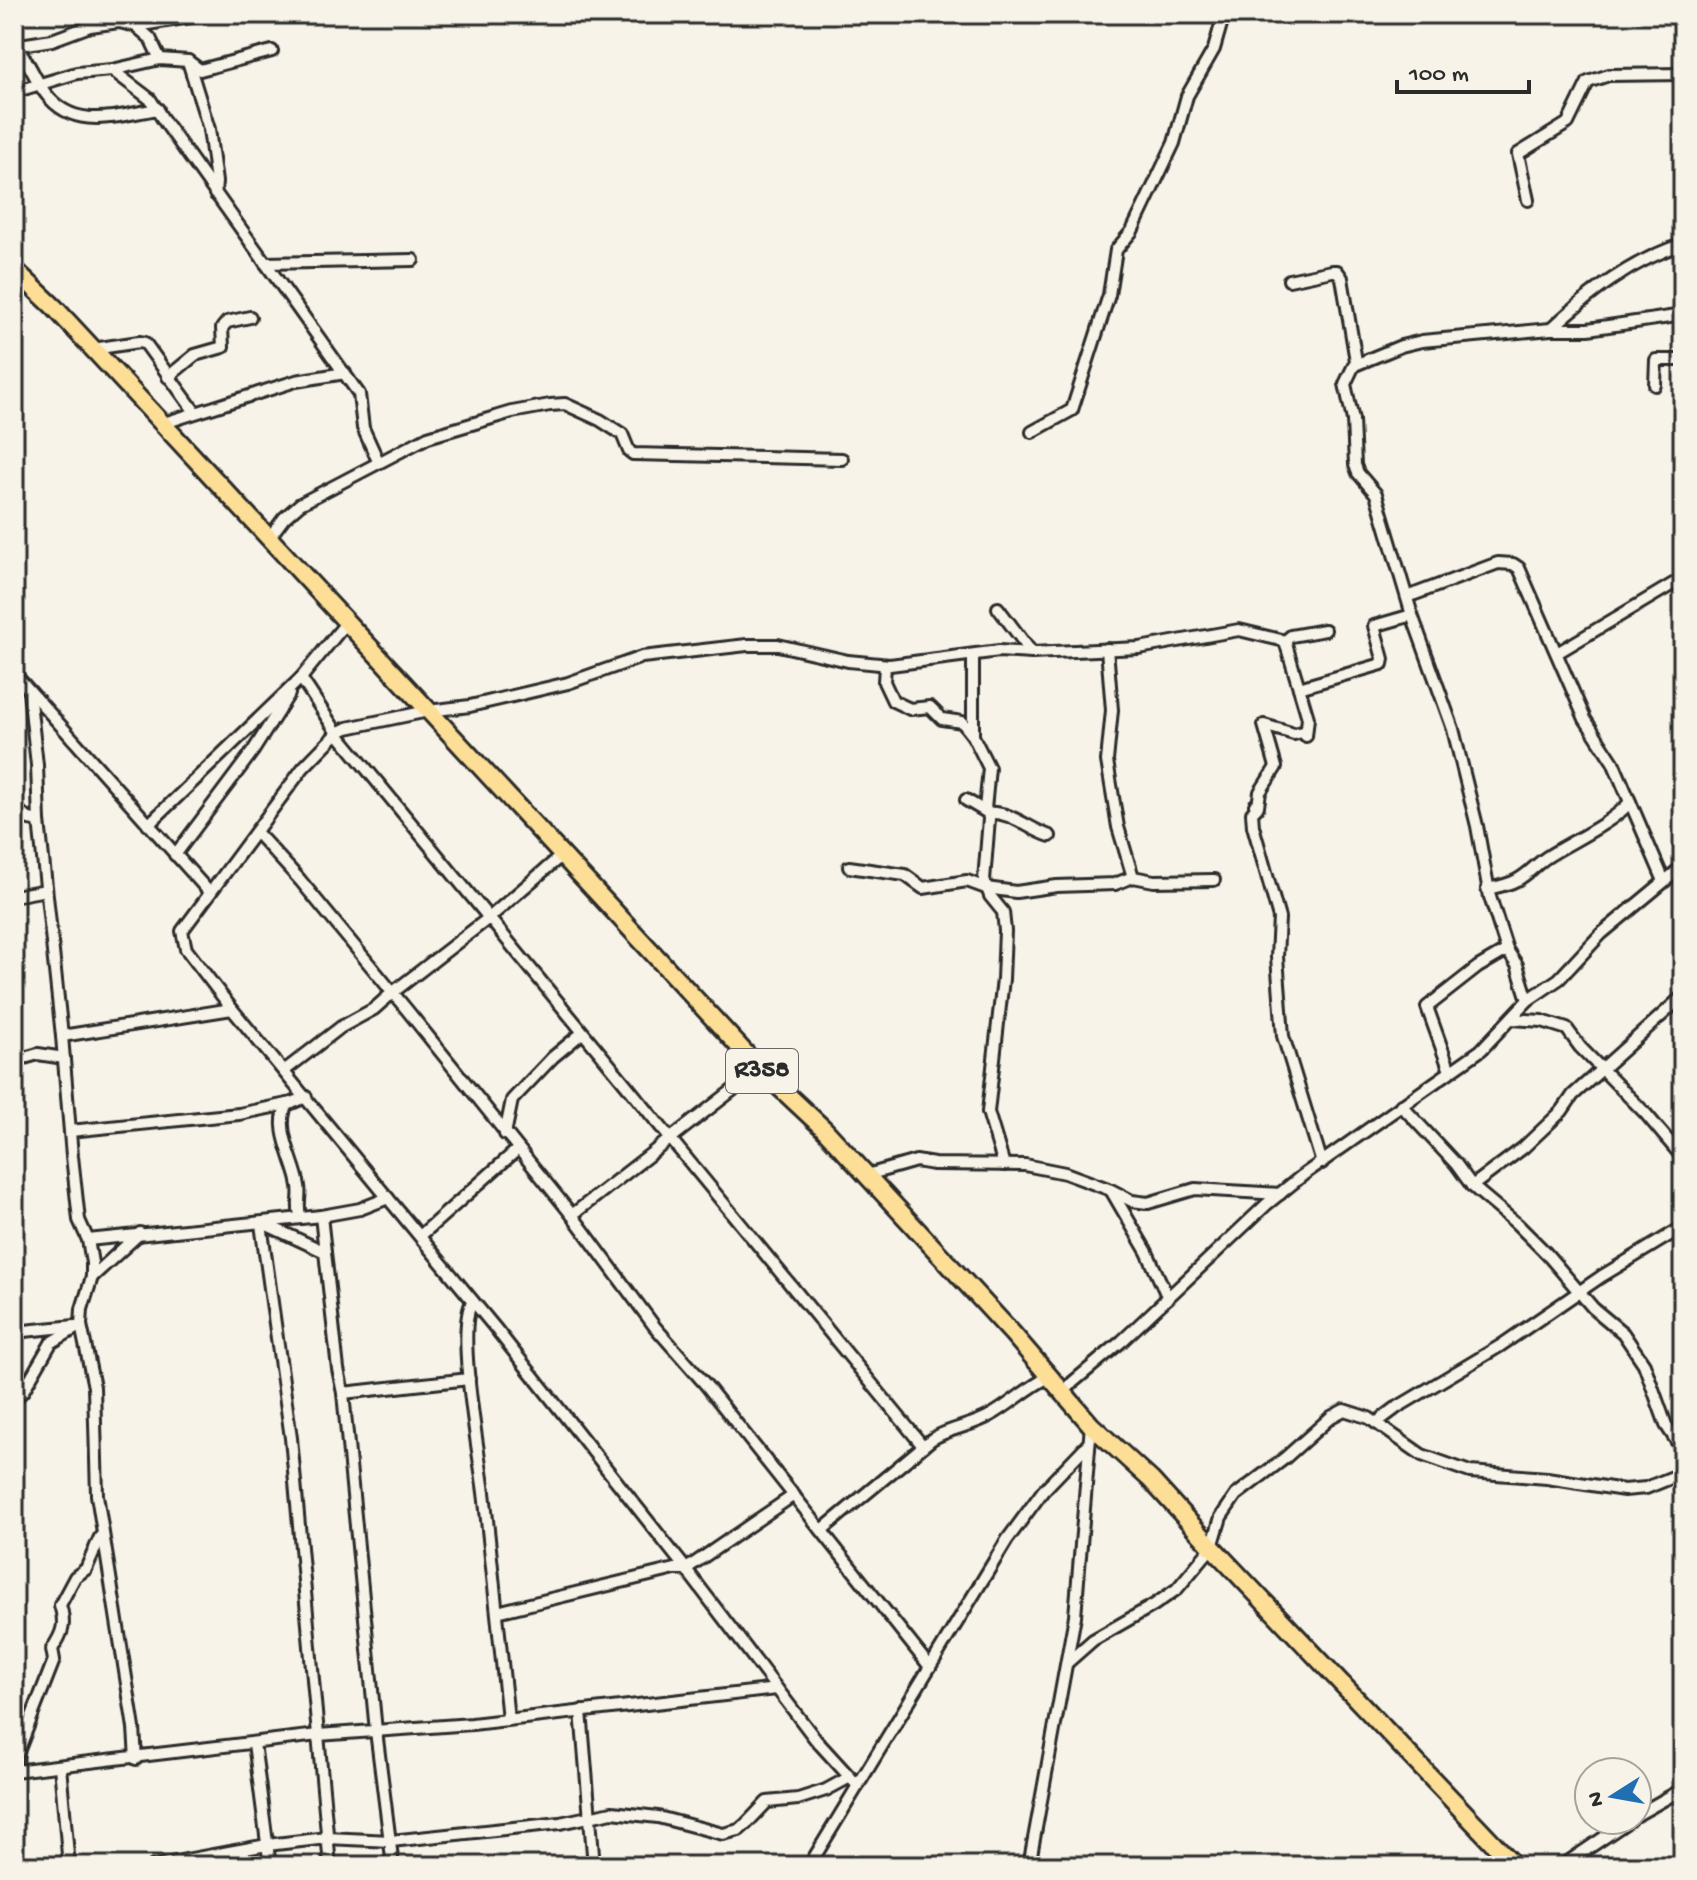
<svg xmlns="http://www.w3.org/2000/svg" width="1697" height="1880" font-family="'Gochi Hand',sans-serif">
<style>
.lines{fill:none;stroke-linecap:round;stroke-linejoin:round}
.minor-casing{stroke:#2b2b2b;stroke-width:16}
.primary-casing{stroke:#2b2b2b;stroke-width:22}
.minor{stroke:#f7f3e8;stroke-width:10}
.primary{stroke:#fdde96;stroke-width:16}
.labels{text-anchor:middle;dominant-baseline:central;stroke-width:7;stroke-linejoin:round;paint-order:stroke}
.shield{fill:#f7f3e8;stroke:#686764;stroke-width:2}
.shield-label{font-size:26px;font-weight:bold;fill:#2b2b2b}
</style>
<rect width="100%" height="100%" fill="#f7f3e8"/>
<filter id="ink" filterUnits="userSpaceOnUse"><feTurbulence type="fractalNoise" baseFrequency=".0125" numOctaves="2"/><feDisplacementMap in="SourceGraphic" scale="16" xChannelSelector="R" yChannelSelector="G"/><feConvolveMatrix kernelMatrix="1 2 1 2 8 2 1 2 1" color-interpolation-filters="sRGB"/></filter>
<g filter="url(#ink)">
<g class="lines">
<g class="minor-casing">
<g id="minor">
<polyline points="1682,14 1683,16"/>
<polyline points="136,26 150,38 160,59"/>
<polyline points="14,46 52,40 90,26 119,22 136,26 208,14"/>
<path d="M14 46C29 59 34 79 46 94 75 132 118 115 158 109"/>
<polyline points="188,61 209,129 216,182 215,194"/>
<polyline points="112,70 150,99 164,121 359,394 363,428 378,461"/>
<polyline points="14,92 77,73 112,70 160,59 188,61 200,70 272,51"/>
<polyline points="1528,200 1518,154 1568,123 1588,82 1609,75 1683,74"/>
<polyline points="265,263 413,260"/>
<polyline points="1289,280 1332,271 1337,271 1342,278 1356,361 1345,384 1353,420 1355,465 1358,473 1376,494 1412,615 1453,729 1477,826 1490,897 1507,950 1517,965 1528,1000"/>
<path d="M1551 329C1591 292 1631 261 1683 244"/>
<polyline points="93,349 139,342 145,343 195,412"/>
<polyline points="1355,365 1401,346 1422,341 1551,329 1588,329 1683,315"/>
<polyline points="168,377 195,355 223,347 222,328 227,322 250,317"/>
<polyline points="1655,385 1656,360 1683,360"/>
<polyline points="161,424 296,381 345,373"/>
<polyline points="1032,432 1072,410 1109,295 1116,250 1132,231 1174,143 1187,96 1214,49 1224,14"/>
<polyline points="269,538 284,518 300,504 428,437 512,412 550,405 565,404 600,420 622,434 629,451 633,454 842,459"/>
<polyline points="1407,597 1498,563 1513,564 1519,568 1585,719 1613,762 1664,881"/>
<polyline points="998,608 1032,653"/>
<polyline points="1285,641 1308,718 1306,736 1302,732 1294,734 1264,725 1276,767 1260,792 1258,806 1255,805 1257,808 1252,813 1253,826 1279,918 1277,957 1283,1036 1322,1163"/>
<polyline points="1107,649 1112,710 1107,761 1118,827 1133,877 1154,881 1214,880"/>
<polyline points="1557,653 1683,578"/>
<polyline points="973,655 973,736 989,768 985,809"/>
<polyline points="885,665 884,682 893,701 910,709 930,707 942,719 962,722 973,736"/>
<polyline points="14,673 210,893"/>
<polyline points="301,678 337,733 923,1446"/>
<polyline points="1299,688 1382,664 1383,659 1374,626 1412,615"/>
<polyline points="29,692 37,765 39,821 62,1036 72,1156 79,1220 88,1240 92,1263 92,1277 82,1309 81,1325 94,1387 97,1495 134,1728 136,1759"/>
<polyline points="966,800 988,813 989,819 984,880 990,896 1003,912 1005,931 1003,979 988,1112 1004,1165"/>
<polyline points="14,808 29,819 39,821"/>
<path d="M988 813C1011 811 1028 829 1050 836"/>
<polyline points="148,825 301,678 346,623"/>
<polyline points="256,832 300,880 407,1010 572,1215 655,1327 706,1385 930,1667"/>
<polyline points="175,855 253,751 289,694"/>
<polyline points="849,867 905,875 923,888 967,881 986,888 1016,892 1057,886 1115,884 1133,877"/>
<path d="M1487 889C1497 887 1508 885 1517 880 1529 874 1536 864 1547 857 1570 842 1613 823 1630 802"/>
<polyline points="14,896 46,890"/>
<polyline points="1511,1019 1542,1021 1567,1029 1580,1047 1646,1114 1683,1158"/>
<polyline points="62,1036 232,1009"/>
<polyline points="14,1061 38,1054 64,1058"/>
<polyline points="284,1071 341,1027 374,1009 392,993 490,917 561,856"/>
<polyline points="1450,1071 1427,1007 1478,967 1507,950"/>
<path d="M287 1104C274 1130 295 1160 299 1186 301 1198 296 1207 301 1218"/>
<polyline points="1401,1105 1456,1164 1472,1186 1517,1224 1546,1253 1593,1308 1623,1333 1644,1364 1666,1425 1683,1451"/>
<polyline points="70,1131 239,1114 292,1103 306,1097"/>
<polyline points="505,1134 512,1100 553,1057 582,1033"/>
<polyline points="869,1178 874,1173 916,1161 934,1164 1025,1165 1065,1173 1111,1190 1132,1201 1148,1203 1195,1189 1280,1194"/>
<polyline points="1472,1186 1523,1148 1562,1111 1573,1095 1683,996"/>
<polyline points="1112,1192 1147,1252 1168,1298"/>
<polyline points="572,1215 760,1069"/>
<polyline points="321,1216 338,1369 343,1393 376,1731 393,1866"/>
<polyline points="261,1224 291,1438 330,1866"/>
<polyline points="265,1224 325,1252"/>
<polyline points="420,1236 518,1149"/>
<polyline points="88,1240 321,1216 360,1209 388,1198"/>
<polyline points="92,1277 140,1233"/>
<path d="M472 1302C455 1332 481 1461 485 1501 493 1574 500 1646 508 1719"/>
<polyline points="14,1332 75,1326"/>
<polyline points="343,1393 469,1379"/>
<polyline points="1063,1393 1073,1382 1122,1341 1267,1204 1303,1175 1481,1050 1528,1000 1559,979 1601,934 1683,866"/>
<polyline points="14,1400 23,1391 51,1343 81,1325"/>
<polyline points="1376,1423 1396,1408 1500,1346 1602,1276 1683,1227"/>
<path d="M822 1530 932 1439C950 1428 972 1426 991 1415 1011 1404 1028 1387 1049 1377"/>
<polyline points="497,1612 675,1569 686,1569 794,1495"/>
<polyline points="1068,1662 1093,1640 1154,1605 1177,1589 1212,1547 1221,1517 1236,1495 1285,1458 1331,1417 1344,1410 1369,1418 1422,1455 1470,1472 1547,1478 1624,1490 1646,1488 1683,1473"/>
<polyline points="581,1711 594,1866"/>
<polyline points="254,1743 270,1866"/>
<path d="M14 1762 54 1660 52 1649C63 1633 66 1624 60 1605L75 1577 86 1569 100 1537"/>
<polyline points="60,1766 69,1866"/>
<polyline points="14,1771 318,1735 472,1724 777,1689"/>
<polyline points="858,1786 816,1740 686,1569 496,1329 232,1009 186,949 182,931 303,768 337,733 347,728 428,711 470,706 568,683 642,657 747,645 778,645 848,661 890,665 999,651 1032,653 1139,648 1239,630 1285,641 1291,636 1325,630"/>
<polyline points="1637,1815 1683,1789"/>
<polyline points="153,1866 267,1845 327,1838 391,1841 560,1823 612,1812 658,1817 723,1834 739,1830 746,1824 767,1802 798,1799 826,1790 850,1777"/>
<polyline points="809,1866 1007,1540 1043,1491 1089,1443"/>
<polyline points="1029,1866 1075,1616 1091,1425"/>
<polyline points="1562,1866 1630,1820"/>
</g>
</g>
<g class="primary-casing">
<polyline id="primary" points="14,269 54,307 269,538 760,1069 824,1129 1012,1333 1091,1425 1151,1480 1212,1547 1515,1866"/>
</g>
<use href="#minor" class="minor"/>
<use href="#primary" class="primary"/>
</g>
</g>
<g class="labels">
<rect class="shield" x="726" y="1049" width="72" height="44" rx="6"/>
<g class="shield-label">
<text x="762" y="1071">R358</text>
</g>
</g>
<rect width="1697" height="1880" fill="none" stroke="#f7f3e8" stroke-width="48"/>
<rect x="24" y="24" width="1649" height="1832" fill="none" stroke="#2b2b2b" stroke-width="3" filter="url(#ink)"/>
<g transform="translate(1613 1796) rotate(259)"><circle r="38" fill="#f7f3e8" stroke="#a5a39c" stroke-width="2"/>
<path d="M0-6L14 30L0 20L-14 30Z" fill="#1f6fb2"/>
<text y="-12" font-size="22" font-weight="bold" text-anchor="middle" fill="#2b2b2b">N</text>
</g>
<path d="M1397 80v12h132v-12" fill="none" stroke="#2b2b2b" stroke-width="4"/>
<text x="1409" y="80" font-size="24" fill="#2b2b2b" stroke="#f7f3e8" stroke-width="6" paint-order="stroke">100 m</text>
</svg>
